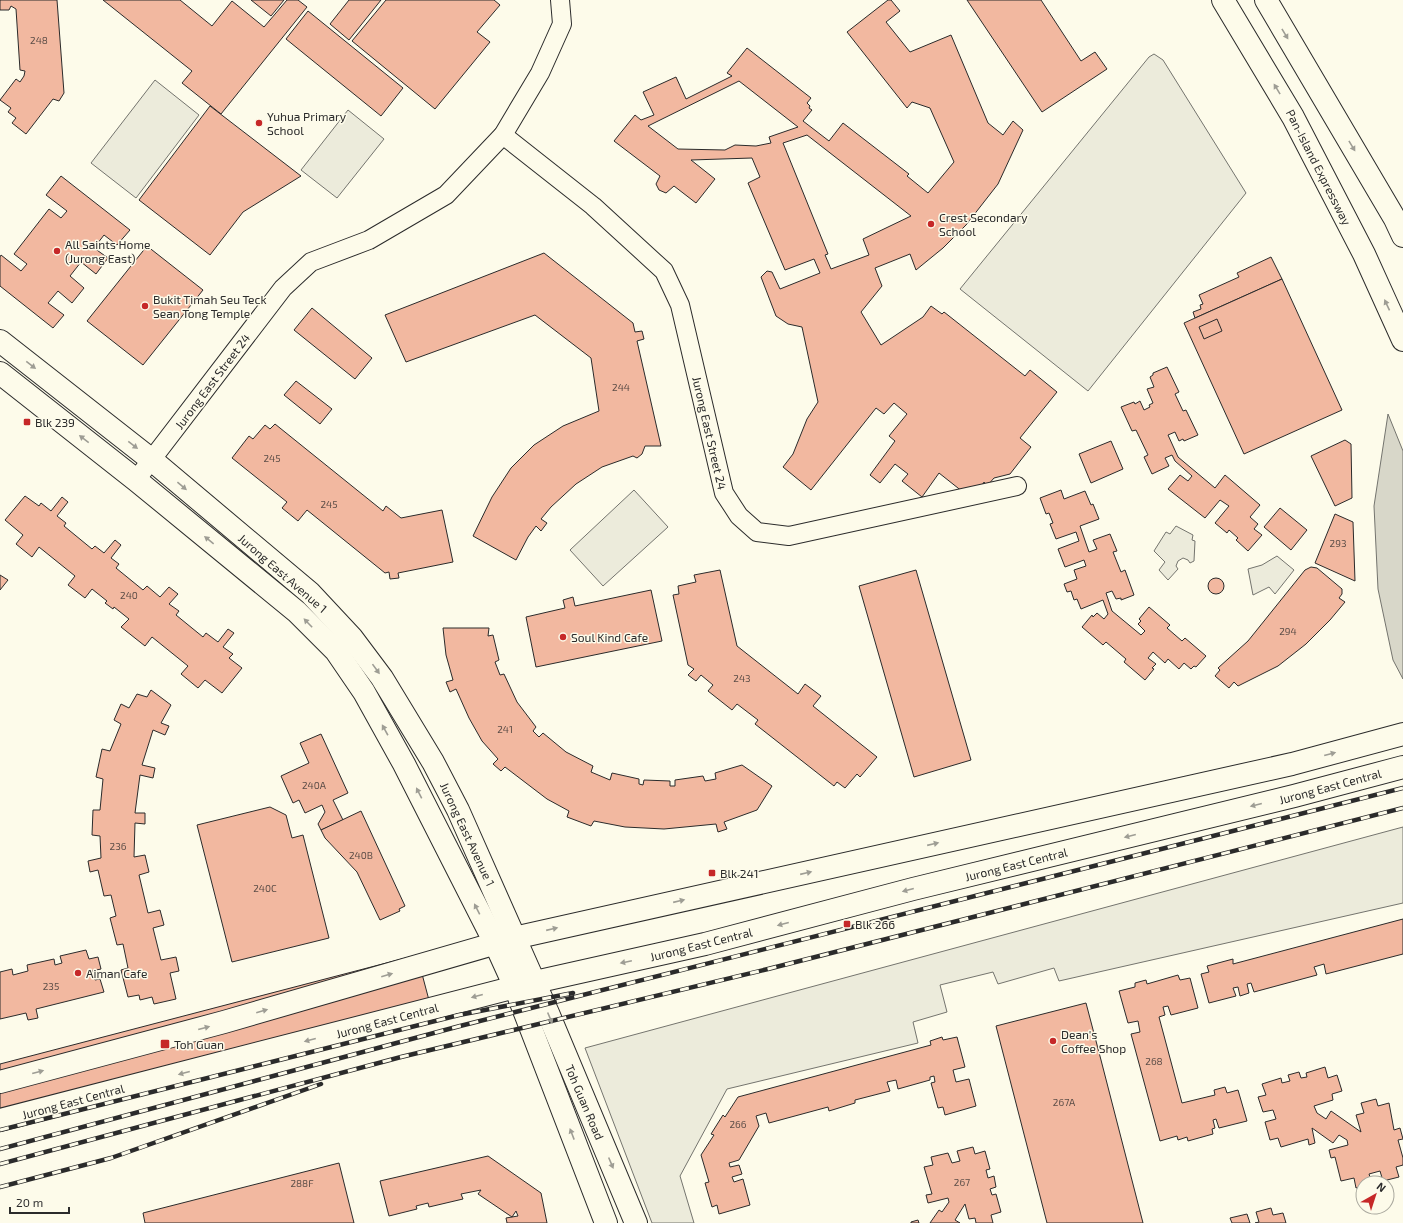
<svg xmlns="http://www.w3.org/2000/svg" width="1403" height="1223" font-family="'Exo 2',sans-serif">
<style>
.green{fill:#ecebdb;stroke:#74746e}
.water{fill:#d8d7c9;stroke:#74746e}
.building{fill:#f2b8a0;stroke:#2b2b2b;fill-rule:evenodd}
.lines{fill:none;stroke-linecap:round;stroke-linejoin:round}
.street-casing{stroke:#2b2b2b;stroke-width:20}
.secondary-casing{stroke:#2b2b2b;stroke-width:24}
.highway-casing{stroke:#2b2b2b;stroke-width:24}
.street{stroke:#fdfbea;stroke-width:18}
.secondary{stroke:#fdfbea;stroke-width:22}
.highway{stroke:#fdfbea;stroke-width:22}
.rail-casing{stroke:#2b2b2b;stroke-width:4.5}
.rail{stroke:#fdfbea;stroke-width:3;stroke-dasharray:9;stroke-linecap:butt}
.oneway{fill:#9e9d94}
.poi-dot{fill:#c62828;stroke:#fdfbea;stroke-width:1.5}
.labels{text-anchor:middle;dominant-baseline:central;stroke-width:3;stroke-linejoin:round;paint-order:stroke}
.number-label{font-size:10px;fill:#5d4e48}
.poi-label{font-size:12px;fill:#2b2b2b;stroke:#fdfbea;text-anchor:start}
.street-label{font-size:12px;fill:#2b2b2b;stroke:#fdfbea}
</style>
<rect width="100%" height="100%" fill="#fdfbea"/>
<g class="green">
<polygon points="1154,54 1163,60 1246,193 1088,391 960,289 1149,57"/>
<polygon points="155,80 199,115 136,198 91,163"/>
<polygon points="348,110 384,139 337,198 301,170"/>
<polygon points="634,490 668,527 603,586 570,550"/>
<polygon points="1176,526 1193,535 1192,540 1195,541 1194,561 1190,563 1188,560 1183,558 1178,561 1176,566 1178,569 1168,580 1159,570 1165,562 1154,551 1166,532 1170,534"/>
<polygon points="1277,556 1294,570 1275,594 1269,587 1253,595 1248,569 1262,565"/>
<polygon points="1403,827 1403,903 1059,981 1054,968 998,984 993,972 940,985 947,1012 913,1022 918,1043 727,1089 680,1176 694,1223 652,1223 585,1048"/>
</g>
<polygon class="water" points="1388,414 1403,451 1403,679 1393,660 1378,589 1374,506"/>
<g class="building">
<polygon points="0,0 57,0 64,93 59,101 53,99 26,134 12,123 16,118 8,112 11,108 0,100 16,79 20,82 24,76 25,71 20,70 16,9 11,6 9,10 0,10"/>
<polygon points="103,0 180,0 212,26 232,1 264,27 287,0 298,0 307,7 221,114 182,83 192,71"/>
<polygon points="251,0 284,0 271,16"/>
<polygon points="349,0 381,0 349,40 330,24"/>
<polygon points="386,0 494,0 500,5 477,32 490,42 435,109 352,41"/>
<path d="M888 0H891L900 11 886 22 910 52 951 35 988 123 1003 135 1013 121 1023 130 998 184 966 225 943 248 916 270 910 254 875 268 882 286 861 312 881 345 923 317 931 306 942 314 944 312 1025 376 1030 370 1057 392 1020 438 1031 447 1010 474 994 478 987 486 984 482 980 489 963 492 939 473 922 497 902 481 908 474 895 464 880 483 870 475 895 441 889 436 907 414 894 403 884 414 876 408 811 490 783 467 793 454 807 419 818 402 802 327 788 324 776 316 761 277 767 271 772 272 780 289 820 273 814 259 785 270 748 183 760 177 752 158 691 160 715 179 696 203 674 186 666 193 659 190 656 184 660 176 614 141 635 115 641 120 654 115 643 92 676 77 686 99 732 76 727 73 747 48 811 98 807 103 810 106 809 108 812 110 803 121 829 141 843 123 909 174 907 176 928 193 954 162 930 108 912 102 907 108 847 32ZM739 81 798 127 769 137 771 143 756 146 735 145 725 150 678 149 648 126ZM807 135 911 216 863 239 869 255 831 269 825 255 828 254 783 143Z"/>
<polygon points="967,0 1041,0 1081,61 1095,52 1107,69 1042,112"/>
<polygon points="308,11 403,88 381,116 286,39"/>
<polygon points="210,106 301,176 243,212 210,255 139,200"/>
<polygon points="61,176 130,230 117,245 104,235 94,248 108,258 96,274 81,262 70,276 84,288 72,303 58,291 48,303 64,315 53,328 0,286 0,257 1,255 21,271 27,264 14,254 49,209 61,218 67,211 46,195"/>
<polygon points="147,246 203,290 143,365 87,321"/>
<polygon points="544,253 633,323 635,332 642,331 644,339 637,341 661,446 645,446 642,454 637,458 633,456 602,467 576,484 551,507 541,519 547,523 541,531 536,526 528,537 516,560 473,536 492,497 511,468 534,445 563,426 599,411 591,358 535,315 406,362 385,315"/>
<polygon points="1271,257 1282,279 1195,318 1193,312 1201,309 1200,305 1203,304 1199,295 1239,277 1237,273"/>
<polygon points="1282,279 1342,410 1244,454 1184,323"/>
<polygon points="312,308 372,358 355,379 294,330"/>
<polygon points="1217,319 1222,331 1204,339 1199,327"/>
<polygon points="1167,367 1179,392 1175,394 1183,411 1186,410 1198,435 1184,441 1183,439 1179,441 1175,432 1168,435 1178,457 1215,488 1225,475 1260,505 1250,517 1258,524 1254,529 1262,535 1248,551 1236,540 1238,538 1229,530 1227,533 1215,523 1229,506 1220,500 1205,518 1168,489 1180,475 1188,481 1192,476 1175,461 1172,455 1165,458 1169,466 1152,474 1144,457 1148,455 1136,430 1132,431 1121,407 1134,402 1135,404 1140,401 1144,410 1150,407 1149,405 1153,403 1147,389 1154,387 1150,377 1153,375 1153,373"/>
<polygon points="296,381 332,409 320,424 284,395"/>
<polygon points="275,424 383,511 386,506 401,518 442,510 453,562 398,573 399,578 390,579 389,572 385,573 307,510 298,521 282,508 287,502 232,458 249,436 253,439 265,425 270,429"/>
<polygon points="1345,440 1351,444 1352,498 1335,506 1311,456"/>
<polygon points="1111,441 1123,469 1091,483 1079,454"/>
<polygon points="1061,490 1064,499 1085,491 1091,505 1093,504 1099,519 1080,526 1089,552 1097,549 1093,540 1110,534 1117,551 1113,552 1121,572 1125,570 1134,595 1121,600 1121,598 1116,599 1112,591 1106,593 1112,611 1141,635 1145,631 1138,624 1141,621 1139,619 1149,607 1170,625 1167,628 1182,641 1185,638 1206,656 1196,667 1194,666 1191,669 1184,663 1179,669 1168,659 1165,663 1153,652 1148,658 1156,664 1152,668 1154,669 1145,680 1124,662 1126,659 1106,642 1103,645 1082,627 1092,615 1093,617 1097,613 1104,619 1108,614 1103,600 1081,609 1077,599 1074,600 1071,591 1067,592 1064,584 1077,579 1074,570 1086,566 1084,560 1065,567 1058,549 1079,541 1076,532 1056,539 1050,524 1053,523 1049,513 1046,514 1040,498"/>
<polygon points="25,496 39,506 41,503 51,511 62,497 68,502 57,516 66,523 64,526 92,549 95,546 104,553 115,540 121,545 111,558 119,564 116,568 143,590 147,586 160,597 169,587 178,594 169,604 179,611 176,615 203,637 206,633 218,642 228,629 234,633 223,647 233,654 229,658 242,668 222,693 205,680 198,688 181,674 188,666 152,637 145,646 121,627 129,619 114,607 113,609 105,603 107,601 92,589 85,598 68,585 75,576 39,547 32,557 16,544 23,535 5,520"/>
<polygon points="1280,508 1307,530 1291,550 1264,527"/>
<polygon points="1335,514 1353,522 1355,581 1315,563"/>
<polygon points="1311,567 1317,568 1342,589 1342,594 1339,598 1345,602 1330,620 1306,644 1278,666 1238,686 1234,682 1229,688 1215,676 1220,670 1218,668 1248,641 1305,570"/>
<polygon points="720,570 737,646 798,694 805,684 821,696 813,706 877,757 860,777 857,774 845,788 837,782 834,786 755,724 758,720 737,704 732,710 708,691 713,685 701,675 696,681 688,675 694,669 688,665 673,595 679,594 678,586 696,582 694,575"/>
<polygon points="916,570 971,760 914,777 859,586"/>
<polygon points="0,575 8,580 0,590"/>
<circle cx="1216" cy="586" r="8"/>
<polygon points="651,590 662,641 536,667 526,617 565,608 563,600 573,597 575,606"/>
<polygon points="443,628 489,628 488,636 493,635 499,660 495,662 500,675 504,674 517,702 536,727 533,731 539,737 543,733 566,752 593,766 591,772 610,780 612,773 639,779 639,784 643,785 644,780 670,781 670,786 675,786 675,780 703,776 705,781 716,779 715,773 742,765 772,786 757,810 724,822 727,829 718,832 716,824 664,829 625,827 594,821 591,826 567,817 569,811 547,799 505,767 501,771 493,764 498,759 482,741 469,718 456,689 450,692 446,682 453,680 446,655"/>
<polygon points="151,690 171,705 161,723 169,726 165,735 153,730 142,765 155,768 153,778 140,775 135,813 145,813 145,824 135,823 134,857 145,855 149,872 139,875 148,913 160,910 164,925 153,928 161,960 176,957 179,971 170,973 176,999 154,1004 152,997 140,1000 139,995 128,997 121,970 128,968 123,944 117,945 110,918 116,916 111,895 104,896 98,870 90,872 88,861 101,858 100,836 92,835 93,810 100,810 103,779 96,777 102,749 110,751 121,724 114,720 121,704 129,708 137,694 147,697"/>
<polygon points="321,734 348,793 333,800 343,820 321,830 318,824 325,812 322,805 305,813 299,800 293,803 281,776 309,763 300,743"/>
<polygon points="270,807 286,815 292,838 303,835 329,938 232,962 197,825"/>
<polygon points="361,811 405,906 399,909 400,911 380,920 357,872 325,838 321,830"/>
<polygon points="1403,919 1403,954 1326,974 1324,964 1314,967 1317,975 1254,992 1251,983 1247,984 1249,993 1240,996 1238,987 1233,988 1236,996 1209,1003 1201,974 1209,972 1207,966 1233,959 1233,964"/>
<polygon points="86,950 89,959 98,957 101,969 92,971 95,980 100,979 104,992 36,1009 38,1018 28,1020 26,1013 0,1019 0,972 12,969 13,975 28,971 27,965 54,959 55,965 62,963 60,956"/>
<polygon points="417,955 430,1004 0,1116 0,1064"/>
<polygon points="1178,975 1180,980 1190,978 1198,1008 1171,1015 1168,1006 1163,1007 1165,1015 1159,1017 1182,1103 1215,1095 1214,1090 1225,1087 1227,1093 1238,1090 1247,1121 1219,1128 1216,1119 1213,1120 1215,1128 1212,1129 1213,1134 1188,1141 1187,1137 1178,1140 1177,1136 1160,1141 1131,1034 1140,1032 1138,1021 1128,1023 1119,991 1135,987 1135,983 1146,980 1147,984"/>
<polygon points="1086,1003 1101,1060 1143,1223 1047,1223 996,1026"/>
<polygon points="942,1037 943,1040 957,1037 965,1067 953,1070 956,1082 969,1079 976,1106 945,1115 943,1107 938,1108 931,1083 935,1082 934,1076 930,1077 930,1080 898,1089 896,1080 887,1082 890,1091 855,1100 855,1103 829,1111 828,1107 769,1123 766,1113 756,1116 759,1126 739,1160 729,1163 730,1167 739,1165 742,1174 732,1177 734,1182 743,1179 750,1205 719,1214 717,1205 712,1207 705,1183 709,1182 701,1155 714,1135 711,1134 723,1115 725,1117 738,1097 931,1045 930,1041"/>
<polygon points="1325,1067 1328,1078 1337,1075 1342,1091 1332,1094 1333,1100 1314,1106 1317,1113 1326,1119 1331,1111 1361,1132 1356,1115 1364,1113 1361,1103 1376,1099 1378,1106 1389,1103 1394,1130 1400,1128 1403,1139 1398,1140 1403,1158 1403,1165 1396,1167 1399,1177 1383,1181 1380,1171 1369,1174 1372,1183 1363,1183 1363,1186 1356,1188 1354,1178 1341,1181 1335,1157 1331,1158 1329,1150 1348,1145 1347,1140 1339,1135 1333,1143 1312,1128 1315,1143 1309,1145 1308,1139 1281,1147 1278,1138 1270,1140 1265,1122 1276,1119 1273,1110 1263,1112 1258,1097 1266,1095 1262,1084 1281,1078 1282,1083 1290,1081 1288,1075 1299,1072 1301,1078 1307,1077 1306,1073"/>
<polygon points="973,1147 975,1154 985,1151 990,1169 986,1170 988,1178 994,1176 996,1187 990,1189 992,1195 996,1194 1001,1212 991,1215 993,1223 976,1223 975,1218 969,1219 965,1204 955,1220 960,1223 930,1223 939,1210 942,1212 949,1202 948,1198 928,1203 926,1195 932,1194 924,1167 933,1165 931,1157 948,1153 952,1163 960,1161 957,1151"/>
<polygon points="488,1156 541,1193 547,1223 507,1223 506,1218 518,1216 516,1211 512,1217 478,1194 481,1190 461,1194 463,1199 429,1207 428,1203 416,1206 417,1209 389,1216 380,1181"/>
<polygon points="339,1163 354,1223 145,1223 143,1213"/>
<polygon points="1271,1208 1273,1215 1283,1213 1286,1223 1255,1223 1259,1222 1256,1212"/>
<polygon points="1247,1214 1250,1223 1232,1223 1230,1218"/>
<polygon points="918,1220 919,1223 911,1223 911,1222"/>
</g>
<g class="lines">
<g class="street-casing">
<g id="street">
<polyline points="503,135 593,206 664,271 680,305 724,493 739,516 757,532 789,536 1017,486"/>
<polyline points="136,480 283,288 311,262 369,240 446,195 503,135 540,73 562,24 560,0"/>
</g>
</g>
<g class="secondary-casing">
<g id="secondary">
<polyline points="0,341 153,461 310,593 352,638 382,678 433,762 458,810 548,1013 636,1223"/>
<polyline points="0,373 136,480 297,612 336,651 364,692 404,764 495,943 515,987 606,1223"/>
<polyline points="0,1082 224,1022 514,938 1292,764 1403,734"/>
<polyline points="0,1120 535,982 705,944 913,889 1294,796 1403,767"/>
</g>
</g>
<g class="highway-casing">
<g id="highway">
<polyline points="1223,0 1293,117 1364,254 1403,340"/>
<polyline points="1266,0 1395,219 1403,236"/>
</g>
</g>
<use href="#street" class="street"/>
<use href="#secondary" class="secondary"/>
<use href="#highway" class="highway"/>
<g class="rail-casing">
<g id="rail">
<polyline points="0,1130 459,1015 573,993"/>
<polyline points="0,1149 460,1026 1403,788"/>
<polyline points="0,1164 401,1057 768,969 1403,808"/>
<polyline points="0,1187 111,1158 321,1084"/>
</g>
</g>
<use href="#rail" class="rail"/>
</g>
<defs><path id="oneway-solid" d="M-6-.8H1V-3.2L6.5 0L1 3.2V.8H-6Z"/></defs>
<g class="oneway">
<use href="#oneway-solid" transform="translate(1285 34) rotate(59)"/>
<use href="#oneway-solid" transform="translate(1277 89) rotate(-121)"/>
<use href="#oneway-solid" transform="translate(1352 146) rotate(59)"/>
<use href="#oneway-solid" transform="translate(1387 305) rotate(-115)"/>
<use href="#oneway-solid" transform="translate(31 365) rotate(38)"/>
<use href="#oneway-solid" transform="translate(84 439) rotate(-142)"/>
<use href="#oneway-solid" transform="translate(133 445) rotate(38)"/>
<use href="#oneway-solid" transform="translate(182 486) rotate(40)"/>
<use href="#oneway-solid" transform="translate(209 540) rotate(-141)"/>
<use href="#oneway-solid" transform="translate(308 623) rotate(-134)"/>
<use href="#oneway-solid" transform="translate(376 669) rotate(54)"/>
<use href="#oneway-solid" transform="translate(385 730) rotate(-119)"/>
<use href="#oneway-solid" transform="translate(1330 754) rotate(-15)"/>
<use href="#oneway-solid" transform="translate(419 793) rotate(-117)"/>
<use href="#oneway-solid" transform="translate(1256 805) rotate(166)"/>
<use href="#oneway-solid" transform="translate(1130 836) rotate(166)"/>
<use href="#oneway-solid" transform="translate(933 844) rotate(-13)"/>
<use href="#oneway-solid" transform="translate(806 873) rotate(-13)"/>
<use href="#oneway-solid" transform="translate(908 890) rotate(165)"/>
<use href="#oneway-solid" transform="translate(679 901) rotate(-13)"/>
<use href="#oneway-solid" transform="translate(477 909) rotate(-117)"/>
<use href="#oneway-solid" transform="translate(783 924) rotate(165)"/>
<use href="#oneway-solid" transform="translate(552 929) rotate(-13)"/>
<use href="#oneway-solid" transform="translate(626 962) rotate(168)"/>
<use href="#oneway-solid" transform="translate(387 975) rotate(-16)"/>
<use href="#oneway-solid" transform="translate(477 996) rotate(165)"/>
<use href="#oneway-solid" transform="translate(262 1011) rotate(-16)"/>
<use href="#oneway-solid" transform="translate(550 1018) rotate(67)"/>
<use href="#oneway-solid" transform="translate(204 1028) rotate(-15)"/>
<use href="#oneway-solid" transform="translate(310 1040) rotate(165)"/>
<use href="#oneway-solid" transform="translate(38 1072) rotate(-15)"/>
<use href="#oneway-solid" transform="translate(184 1073) rotate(165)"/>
<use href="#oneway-solid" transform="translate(572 1134) rotate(-111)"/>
<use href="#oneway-solid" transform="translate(611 1163) rotate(67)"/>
</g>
<g class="poi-dot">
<circle cx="259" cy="123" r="4"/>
<circle cx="931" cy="224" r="4"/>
<circle cx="57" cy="251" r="4"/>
<circle cx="145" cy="306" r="4"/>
<rect x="23" y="418" width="8" height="8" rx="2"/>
<circle cx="563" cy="637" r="4"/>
<rect x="708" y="869" width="8" height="8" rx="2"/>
<rect x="843" y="920" width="8" height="8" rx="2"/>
<circle cx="78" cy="973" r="4"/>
<circle cx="1053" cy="1041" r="4"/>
<rect x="160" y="1039" width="10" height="10" rx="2"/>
</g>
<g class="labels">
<g class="number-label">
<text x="39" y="40">248</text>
<text x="621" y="387">244</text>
<text x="272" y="458">245</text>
<text x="329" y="504">245</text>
<text x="1338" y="543">293</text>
<text x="129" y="595">240</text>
<text x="1288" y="631">294</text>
<text x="742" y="678">243</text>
<text x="505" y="729">241</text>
<text x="314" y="785">240A</text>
<text x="118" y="846">236</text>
<text x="361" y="855">240B</text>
<text x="265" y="888">240C</text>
<text x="51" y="986">235</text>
<text x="1154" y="1061">268</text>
<text x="1064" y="1102">267A</text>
<text x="738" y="1124">266</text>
<text x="962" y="1182">267</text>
<text x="302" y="1183">288F</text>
</g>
<g class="poi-label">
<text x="267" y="116">Yuhua Primary<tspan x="267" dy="14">School</tspan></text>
<text x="939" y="217">Crest Secondary<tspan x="939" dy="14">School</tspan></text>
<text x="65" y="244">All Saints Home<tspan x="65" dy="14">(Jurong East)</tspan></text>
<text x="153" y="299">Bukit Timah Seu Teck<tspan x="153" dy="14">Sean Tong Temple</tspan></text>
<text x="35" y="422">Blk 239</text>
<text x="571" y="637">Soul Kind Cafe</text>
<text x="720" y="873">Blk 241</text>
<text x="855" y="924">Blk 266</text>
<text x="86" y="973">Aiman Cafe</text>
<text x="1061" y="1034">Dean's<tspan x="1061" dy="14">Coffee Shop</tspan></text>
<text x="174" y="1044">Toh Guan</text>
</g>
<g class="street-label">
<text transform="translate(1319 167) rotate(63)">Pan-Island Expressway</text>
<text transform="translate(212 381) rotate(-53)">Jurong East Street 24</text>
<text transform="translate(710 433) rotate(77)">Jurong East Street 24</text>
<text transform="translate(283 573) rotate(41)">Jurong East Avenue 1</text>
<text transform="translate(1330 786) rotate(-15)">Jurong East Central</text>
<text transform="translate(468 834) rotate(65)">Jurong East Avenue 1</text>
<text transform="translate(1016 864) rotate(-14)">Jurong East Central</text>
<text transform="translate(701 944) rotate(-14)">Jurong East Central</text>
<text transform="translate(387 1020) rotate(-15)">Jurong East Central</text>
<text transform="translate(73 1101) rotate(-15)">Jurong East Central</text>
<text transform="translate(585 1102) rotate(67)">Toh Guan Road</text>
</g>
</g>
<g transform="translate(1375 1195) rotate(39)"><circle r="19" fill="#fdfbea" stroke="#a9a89e"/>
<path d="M0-3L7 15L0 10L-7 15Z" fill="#c62828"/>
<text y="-6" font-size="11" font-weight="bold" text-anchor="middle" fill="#2b2b2b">N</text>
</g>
<path d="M10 1207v6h59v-6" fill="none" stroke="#2b2b2b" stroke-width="2"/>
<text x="16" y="1207" font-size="12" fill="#2b2b2b" stroke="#fdfbea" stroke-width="3" paint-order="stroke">20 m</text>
</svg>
